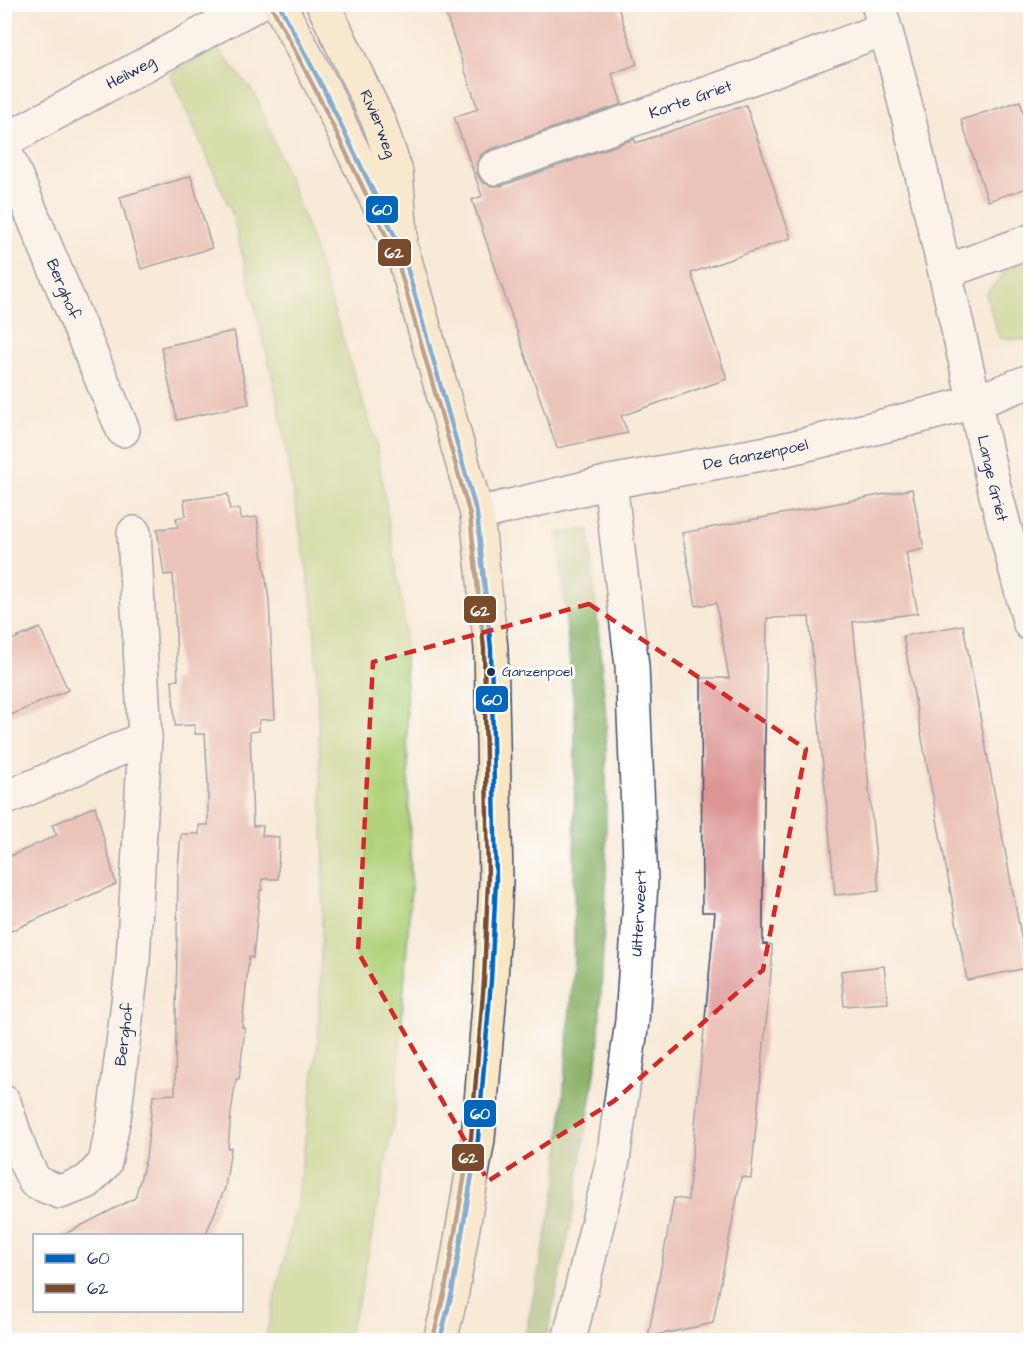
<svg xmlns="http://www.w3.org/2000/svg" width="1035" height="1345" font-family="'Architects Daughter',sans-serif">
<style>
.green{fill:#b0d179;stroke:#66806c;stroke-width:1.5}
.forest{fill:#8cb369;stroke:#547164;stroke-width:1.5}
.building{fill:#dc9593}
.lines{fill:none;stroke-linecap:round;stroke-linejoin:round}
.street-casing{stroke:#3c4b70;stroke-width:36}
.secondary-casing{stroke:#3c4b70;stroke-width:36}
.street{stroke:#fff;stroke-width:33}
.secondary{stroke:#f9e7c3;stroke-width:33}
.bus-1-casing{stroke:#fff;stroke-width:9}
.bus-2-casing{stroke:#fff;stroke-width:9}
.bus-1{stroke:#0065bd;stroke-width:4.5}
.bus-2{stroke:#7a4b2a;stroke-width:4.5}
.marked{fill:none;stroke:#d62828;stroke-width:4.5;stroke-dasharray:12 8;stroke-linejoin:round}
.bus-dot{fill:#1b2f5e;stroke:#fff;stroke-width:2}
.labels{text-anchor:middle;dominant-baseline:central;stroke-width:6;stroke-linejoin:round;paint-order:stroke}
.bus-label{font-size:14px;fill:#1b2f5e;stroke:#fff;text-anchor:start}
.street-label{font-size:16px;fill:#1b2f5e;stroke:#fff}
.line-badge{stroke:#fff;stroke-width:2}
.badge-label{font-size:16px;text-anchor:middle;font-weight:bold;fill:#fff}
</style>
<rect width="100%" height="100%" fill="#fff"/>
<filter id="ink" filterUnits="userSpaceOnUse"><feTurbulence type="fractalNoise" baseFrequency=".0167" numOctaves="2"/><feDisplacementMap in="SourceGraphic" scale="12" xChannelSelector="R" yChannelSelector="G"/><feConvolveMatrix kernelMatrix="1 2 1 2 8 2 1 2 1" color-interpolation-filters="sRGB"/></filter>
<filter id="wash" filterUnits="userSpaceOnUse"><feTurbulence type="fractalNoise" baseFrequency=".008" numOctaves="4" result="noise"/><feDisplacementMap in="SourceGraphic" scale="24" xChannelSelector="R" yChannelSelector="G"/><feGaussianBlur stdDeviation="1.35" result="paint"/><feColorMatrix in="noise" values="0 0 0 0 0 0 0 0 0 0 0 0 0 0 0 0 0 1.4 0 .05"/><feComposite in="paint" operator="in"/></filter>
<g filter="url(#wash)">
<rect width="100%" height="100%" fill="#f7ead7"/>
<g class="green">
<polygon points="218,49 256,96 304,218 376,443 404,618 411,887 395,1114 360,1296 346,1340 265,1340 296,1207 318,1044 324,859 314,612 276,391 232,213 170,74"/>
<polygon points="1030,255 1030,340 999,338 986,294 1015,261"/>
</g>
<polygon class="forest" points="589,529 606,717 606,884 598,1054 572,1219 546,1340 524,1340 557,1183 574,957 575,718 558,533"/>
<g id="blocks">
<g class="building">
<polygon points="464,4 617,4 637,64 612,74 622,104 489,150 481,155 477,164 477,174 482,182 491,186 501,186 634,139 636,143 746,105 791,238 691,273 727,379 621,416 628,433 557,448 472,200 482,196 454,117 478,109 445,12"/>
<polygon points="1020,101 1030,134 1030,187 988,201 961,120"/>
<polygon points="191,176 212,248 141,269 120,197"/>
<polygon points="234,331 249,404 177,420 161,347"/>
<polygon points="912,489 924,549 906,553 918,613 853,622 879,891 835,895 809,617 767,618 763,867 763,944 772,945 772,962 751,1178 741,1177 713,1323 648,1337 674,1198 688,1200 715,912 702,912 701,678 729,678 716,603 696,606 682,533"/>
<polygon points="228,494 230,510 240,509 241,519 257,517 269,600 275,719 259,720 259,731 250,732 253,826 263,826 262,836 279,837 278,879 262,879 262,890 260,890 253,958 249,957 242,1027 245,1028 239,1079 236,1079 231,1113 228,1148 231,1148 225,1188 205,1236 61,1236 135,1198 146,1158 153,1096 175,1094 178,869 181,834 199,834 199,825 208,825 208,784 205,734 195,734 195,725 175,726 172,680 178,680 173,574 164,575 157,529 178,527 176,518 186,516 184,500"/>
<polygon points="963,625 1027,968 967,980 903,636"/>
<polygon points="40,628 68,690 4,718 4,643"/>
<polygon points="95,806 116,884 4,934 4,859 57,835 52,825"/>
<polygon points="884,966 888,1003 844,1006 841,971"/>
</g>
</g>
</g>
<g filter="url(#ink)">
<use href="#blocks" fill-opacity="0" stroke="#3c4b70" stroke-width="1.5"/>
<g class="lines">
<g class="street-casing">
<g id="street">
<path id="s1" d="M878 4 898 74 945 272 994 487 1030 624"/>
<path id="s2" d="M4 141 257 4"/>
<path id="s3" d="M4 148 123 430"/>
<path id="s4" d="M495 168 774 70 884 29"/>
<polyline points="945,272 1030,241"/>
<path id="s5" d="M477 514 610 482 778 451 879 427 975 402 1030 381"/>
<polyline points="4,799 145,738"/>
<path id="s6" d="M4 1102 21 1153 35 1182 60 1192 87 1182 105 1163 114 1118 133 961 145 738 134 533"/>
<path id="s7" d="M569 1340 613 1160 632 1021 641 884 632 666 610 482"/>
</g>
</g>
<g class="secondary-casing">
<g id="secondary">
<polyline points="279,4 324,90 344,133 403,253 477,514 491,649 496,880 491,981 478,1139 452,1292 440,1340"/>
<path id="s8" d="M323 4 379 122 396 172 401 236"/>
</g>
</g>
<use href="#street" class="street"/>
<use href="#secondary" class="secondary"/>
<g class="bus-1-casing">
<polyline id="bus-1" points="279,4 324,90 403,253 477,514 491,649 496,880 491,981 478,1139 452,1292 440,1340"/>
</g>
<g class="bus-2-casing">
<polyline id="bus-2" points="272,7 317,93 396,256 470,515 484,649 488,880 484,981 471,1138 445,1290 433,1338"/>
</g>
<use href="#bus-1" class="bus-1"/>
<use href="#bus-2" class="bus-2"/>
</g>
</g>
<path d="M0 0H1035V1345H0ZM589 604 806 749 763 970 614 1101 488 1181 358 952 373 662Z" fill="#f7ead7" fill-opacity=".55" fill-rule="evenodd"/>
<path class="marked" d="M589 604 806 749 763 970 614 1101 488 1181 358 952 373 662Z"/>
<circle class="bus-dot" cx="491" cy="672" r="5"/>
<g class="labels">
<g class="bus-label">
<text x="502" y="672">Ganzenpoel</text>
</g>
<g class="street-label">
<text stroke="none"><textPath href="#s2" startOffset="144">Heilweg</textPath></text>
<text stroke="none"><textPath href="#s4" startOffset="207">Korte Griet</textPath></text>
<text stroke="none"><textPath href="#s8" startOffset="132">Rivierweg</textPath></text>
<text stroke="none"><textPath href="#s3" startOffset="153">Berghof</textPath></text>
<text stroke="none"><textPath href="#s5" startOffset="285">De Ganzenpoel</textPath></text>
<text stroke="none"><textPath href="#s1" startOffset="488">Lange Griet</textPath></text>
<text stroke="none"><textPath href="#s7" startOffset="434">Uitterweert</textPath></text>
<text stroke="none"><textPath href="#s6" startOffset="298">Berghof</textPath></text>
</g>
</g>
<g class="line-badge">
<rect x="365" y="195" width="34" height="29" rx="6" fill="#0065bd"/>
<rect x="377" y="238" width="35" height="29" rx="6" fill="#7a4b2a"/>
<rect x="463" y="595" width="34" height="29" rx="6" fill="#7a4b2a"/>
<rect x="475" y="685" width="34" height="28" rx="6" fill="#0065bd"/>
<rect x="463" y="1099" width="34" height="29" rx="6" fill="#0065bd"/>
<rect x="451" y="1143" width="34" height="29" rx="6" fill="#7a4b2a"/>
</g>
<g class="badge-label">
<text x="382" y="215">60</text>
<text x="394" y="258">62</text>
<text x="480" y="616">62</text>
<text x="492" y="705">60</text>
<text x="480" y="1119">60</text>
<text x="468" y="1163">62</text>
</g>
<rect width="1035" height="1345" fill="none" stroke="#fff" stroke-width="24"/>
<rect x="33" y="1234" width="210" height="78" fill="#ffffff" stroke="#a4acbf" stroke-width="1.5"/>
<rect x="45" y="1254" width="30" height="9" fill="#0065bd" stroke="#a4acbf" stroke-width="1.5"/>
<text x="87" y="1264" font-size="18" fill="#1b2f5e">60</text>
<rect x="45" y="1284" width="30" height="9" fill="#7a4b2a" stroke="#a4acbf" stroke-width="1.5"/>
<text x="87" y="1294" font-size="18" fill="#1b2f5e">62</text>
</svg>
